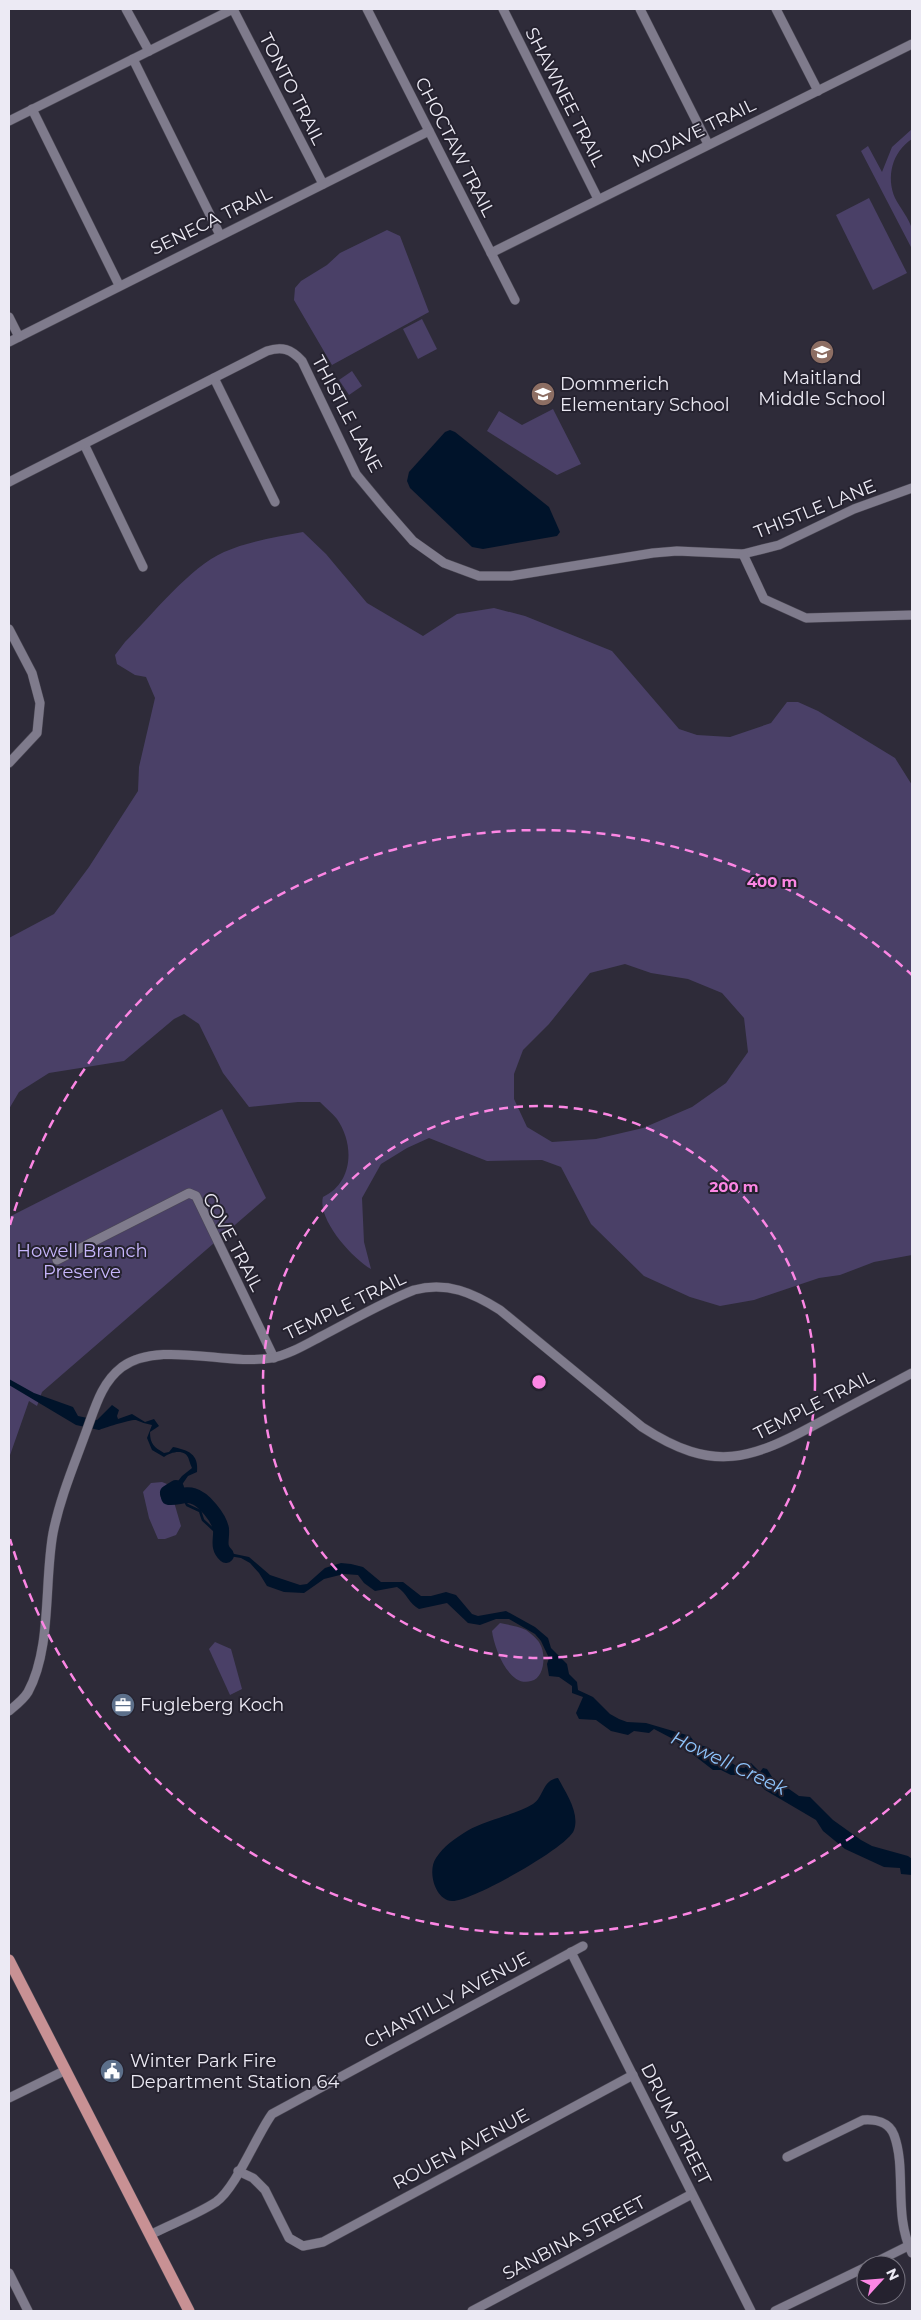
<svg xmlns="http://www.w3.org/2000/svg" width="921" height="2320" font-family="Montserrat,sans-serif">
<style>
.green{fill:#4a4067;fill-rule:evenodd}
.water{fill:#00132a}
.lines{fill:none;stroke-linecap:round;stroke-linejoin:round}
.stream{stroke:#00132a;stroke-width:2.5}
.river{stroke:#00132a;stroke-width:16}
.minor-casing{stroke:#4a4753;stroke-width:10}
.major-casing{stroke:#4a4753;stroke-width:12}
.minor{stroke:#7f7b8c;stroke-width:9}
.major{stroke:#c89194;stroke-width:11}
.ring{fill:none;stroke:#fc86e4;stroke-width:2.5;stroke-dasharray:9 6}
.labels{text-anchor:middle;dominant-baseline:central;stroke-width:4;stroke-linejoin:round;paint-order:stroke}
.street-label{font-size:18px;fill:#eceaf4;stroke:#25222f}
.poi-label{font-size:18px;fill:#eceaf4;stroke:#25222f;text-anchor:start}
.park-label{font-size:18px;fill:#c7b6fc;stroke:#25222f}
.water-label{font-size:19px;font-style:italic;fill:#8ec4fc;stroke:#25222f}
.centre{fill:#fc86e4;stroke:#25222f;stroke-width:2.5}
.ring-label{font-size:15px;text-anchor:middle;font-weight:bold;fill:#fc86e4;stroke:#25222f;stroke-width:4;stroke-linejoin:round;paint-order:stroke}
</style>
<rect width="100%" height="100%" fill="#2e2b39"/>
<g class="green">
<path d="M912 129V139C892 152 886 177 895 198 900 208 909 218 912 229 914 235 912 243 912 249L861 151 868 146 882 172 892 147Z"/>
<polygon points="869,198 907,273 873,290 836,215"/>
<polygon points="387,230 400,236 429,312 332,365 294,300 295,288 301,281 327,265 340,253"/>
<polygon points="422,319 437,349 418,359 403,329"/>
<polygon points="352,371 362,386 349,395 339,380"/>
<polygon points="553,409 581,464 557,475 487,431 499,411 522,425"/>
<path d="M303 532 326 554 367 603 423 636 457 614 494 608 525 616 612 651 679 729 697 735 730 737 771 723 787 702H798L818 711 895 758 912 785V1255L874 1262 840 1275 819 1278 754 1300 720 1306 690 1297 644 1276 591 1224 561 1167 542 1160 487 1161 429 1138 407 1148 381 1164 362 1198 364 1242 371 1269C352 1258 317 1219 323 1197 353 1183 355 1145 337 1119 332 1113 325 1107 320 1102H298L249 1107 223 1073 199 1024 184 1014 174 1019 124 1061 49 1073 19 1092 9 1109V938L54 914 89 867 138 791 139 767 155 698 146 677 135 675 117 664 115 655 125 642C152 615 190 567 224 552 249 541 277 537 303 532ZM625 964 651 973 688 979 722 993 744 1018 748 1052 726 1083 692 1107 643 1128 596 1139 552 1142 527 1127 514 1099V1074L523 1050 549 1024 590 973Z"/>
<polygon points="222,1109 266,1198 42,1392 37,1406 29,1401 9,1458 9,1217"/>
<polygon points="162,1482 167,1484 160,1496 164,1500 174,1502 181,1526 176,1535 165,1539 158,1539 149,1518 143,1492 151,1483"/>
<path d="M500 1623C508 1625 518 1626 526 1630 530 1633 538 1639 540 1644 546 1653 545 1678 531 1681 509 1688 494 1648 492 1631Z"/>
<polygon points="215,1642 231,1649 242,1689 230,1695 209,1649"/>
</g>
<g class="water">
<polygon points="450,430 455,432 549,507 560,532 557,536 483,549 472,547 410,488 407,481 409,472 445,432"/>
<path d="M9 1379 34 1393 73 1407 78 1416 97 1420 112 1405 119 1410 117 1416 118 1419 132 1414 145 1422 154 1419 159 1426 150 1432C150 1444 154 1447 164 1453L169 1452 173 1447C188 1450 199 1454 197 1472L188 1476 179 1489 171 1494V1496L178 1495 175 1501 164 1500 160 1494 169 1484 174 1486 182 1476 192 1468C191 1466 190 1463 189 1460 186 1448 171 1452 164 1457L152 1450 147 1438 152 1425C146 1424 141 1422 136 1420 132 1419 103 1428 99 1430L76 1425 9 1385Z"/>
<path d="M222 1535 225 1552 249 1557 270 1575 300 1585 307 1584 325 1568 341 1563 351 1564 363 1567 381 1582H403L421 1596H431L446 1592 456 1595 472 1614 478 1616 506 1611 535 1627 548 1638 551 1648 567 1664 569 1674 577 1682 578 1690 593 1697 610 1714 619 1719 627 1722 646 1723 690 1736 696 1744 707 1747 738 1767 744 1768 751 1763 760 1772 763 1768 767 1769 772 1777 799 1796 810 1797 833 1820 861 1840 872 1846 908 1856 912 1859V1875L901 1874 900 1868 884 1867 845 1849 823 1831 816 1820 765 1790 755 1779 747 1775H731L721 1770H713L673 1739 654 1729 649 1733 634 1731 628 1735 611 1731 596 1720 579 1719 576 1713 583 1697 572 1693V1686L559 1677 549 1676 547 1664 549 1658 541 1641 535 1634 509 1619H496L480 1625 468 1623 447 1603 419 1609C409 1604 407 1593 397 1587L375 1591 364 1583 358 1575 344 1574 324 1579 304 1593 284 1592 267 1586 259 1573 250 1563 241 1558 223 1555 217 1544V1536Z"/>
<path d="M558 1778C566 1793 580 1813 574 1830 569 1847 470 1902 452 1901 435 1900 427 1871 436 1858 444 1846 454 1839 467 1831 487 1819 513 1816 533 1804 544 1797 542 1780 558 1778Z"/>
</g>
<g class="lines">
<polyline class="stream" points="176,1498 185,1501 187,1505 200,1511 203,1520 217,1533 218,1539"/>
<path class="river" d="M176 1488 168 1493 169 1497C177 1498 185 1493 193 1496 204 1499 219 1518 221 1529 222 1539 217 1547 226 1555"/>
<g class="minor-casing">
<g id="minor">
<polyline points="126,9 149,51"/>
<polyline points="233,9 323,184"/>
<polyline points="367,9 515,300"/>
<polyline points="503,9 598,199"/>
<polyline points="640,9 708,144"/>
<polyline points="776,9 818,91"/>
<polyline points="133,59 220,235"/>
<polyline points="32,109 119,285"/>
<polyline points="9,121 233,9"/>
<polyline points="491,253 912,44"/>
<polyline points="9,317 19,337"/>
<polyline points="9,342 429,131"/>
<polyline points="214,378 275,502"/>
<polyline points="84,444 143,567"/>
<path d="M9 482 267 351C282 346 291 349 302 361L356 474 385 509 413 541 444 563 479 576H511L653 553 677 551 743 554 779 545 854 509 912 488"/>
<polyline points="743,554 764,599 806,618 912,615"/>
<polyline points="9,629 32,673 40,703 37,733 9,763"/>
<polyline points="57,1260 189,1193 196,1196 274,1358"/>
<path d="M9 1711C15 1706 24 1699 28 1692 52 1648 44 1582 53 1533 60 1498 74 1465 86 1432 95 1408 101 1383 122 1367 160 1340 227 1366 271 1358 288 1355 305 1345 320 1337 351 1321 381 1303 414 1290 447 1281 473 1293 500 1310L642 1427C714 1474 751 1460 822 1421 852 1405 882 1389 912 1373"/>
<polyline points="571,1952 751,2311"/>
<polyline points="9,2098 66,2070"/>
<path d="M787 2157 863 2120C875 2119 889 2122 894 2135 907 2170 893 2215 912 2253"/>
<polyline points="238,2171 253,2178 265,2190 289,2238 303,2246 323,2242 633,2075"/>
<path d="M150 2235C171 2224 196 2215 216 2202 236 2188 256 2136 272 2114L583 1946"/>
<polyline points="870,2265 912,2244"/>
<polyline points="9,2273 28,2311"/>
<polyline points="472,2311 692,2194"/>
<polyline points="775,2311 866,2267"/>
</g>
</g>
<g class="major-casing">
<polyline id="major" points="9,1960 189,2311"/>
</g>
<use href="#minor" class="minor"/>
<use href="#major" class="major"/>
</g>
<g class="ring">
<circle cx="539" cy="1382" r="276"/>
<path d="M912 1789A552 552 0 0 1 10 1539M10 1225A552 552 0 0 1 912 975"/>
</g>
<defs>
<g id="school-disc" transform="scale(1.25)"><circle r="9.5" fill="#8d6e63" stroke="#25222f"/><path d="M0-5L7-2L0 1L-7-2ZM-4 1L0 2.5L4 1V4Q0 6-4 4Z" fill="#fff"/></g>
<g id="office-disc" transform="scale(1.25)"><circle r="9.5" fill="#5c6f8a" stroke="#25222f"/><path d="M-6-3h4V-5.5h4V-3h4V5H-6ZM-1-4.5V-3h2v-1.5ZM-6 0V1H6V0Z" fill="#fff"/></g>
<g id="civic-disc" transform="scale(1.25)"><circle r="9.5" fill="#5c6f8a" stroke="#25222f"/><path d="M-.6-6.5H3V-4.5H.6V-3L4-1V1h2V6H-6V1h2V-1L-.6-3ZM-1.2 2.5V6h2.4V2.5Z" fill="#fff"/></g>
</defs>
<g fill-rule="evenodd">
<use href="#school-disc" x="822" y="352"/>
<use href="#school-disc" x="543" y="394"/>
<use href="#office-disc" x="123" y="1705"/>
<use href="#civic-disc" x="112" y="2071"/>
</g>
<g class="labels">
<g class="street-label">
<text transform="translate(292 89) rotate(63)">TONTO TRAIL</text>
<text transform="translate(565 97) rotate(63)">SHAWNEE TRAIL</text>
<text transform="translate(694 133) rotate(-26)">MOJAVE TRAIL</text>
<text transform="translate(455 147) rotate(63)">CHOCTAW TRAIL</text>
<text transform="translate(211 221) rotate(-26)">SENECA TRAIL</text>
<text transform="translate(347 414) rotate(62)">THISTLE LANE</text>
<text transform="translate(815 509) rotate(-22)">THISTLE LANE</text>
<text transform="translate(233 1242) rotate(62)">COVE TRAIL</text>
<text transform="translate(345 1306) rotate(-26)">TEMPLE TRAIL</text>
<text transform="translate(814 1405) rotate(-27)">TEMPLE TRAIL</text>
<text transform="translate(447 2000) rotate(-28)">CHANTILLY AVENUE</text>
<text transform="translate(676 2124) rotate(63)">DRUM STREET</text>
<text transform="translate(461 2149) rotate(-28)">ROUEN AVENUE</text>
<text transform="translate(574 2238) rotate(-28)">SANBINA STREET</text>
</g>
<g class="poi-label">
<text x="822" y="378" text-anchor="middle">Maitland<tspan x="822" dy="21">Middle School</tspan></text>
<text x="560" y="384">Dommerich<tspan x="560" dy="21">Elementary School</tspan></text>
<text x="140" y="1705">Fugleberg Koch</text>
<text x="130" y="2061">Winter Park Fire<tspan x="130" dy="21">Department Station 64</tspan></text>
</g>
<g class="park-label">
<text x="82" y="1251">Howell Branch<tspan x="82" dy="21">Preserve</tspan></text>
</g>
<g class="water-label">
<text transform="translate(729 1763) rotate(25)">Howell Creek</text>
</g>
</g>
<circle cx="539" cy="1382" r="8" class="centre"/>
<g class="ring-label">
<text x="772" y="887">400 m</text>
<text x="734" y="1192">200 m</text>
</g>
<rect width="921" height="2320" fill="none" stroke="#eceaf4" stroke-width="20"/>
<g transform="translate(881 2280) rotate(64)"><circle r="24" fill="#25222f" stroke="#75727e"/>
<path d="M0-4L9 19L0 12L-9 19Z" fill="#fc86e4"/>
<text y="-8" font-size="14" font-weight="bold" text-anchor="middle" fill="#eceaf4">N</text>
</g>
</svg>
